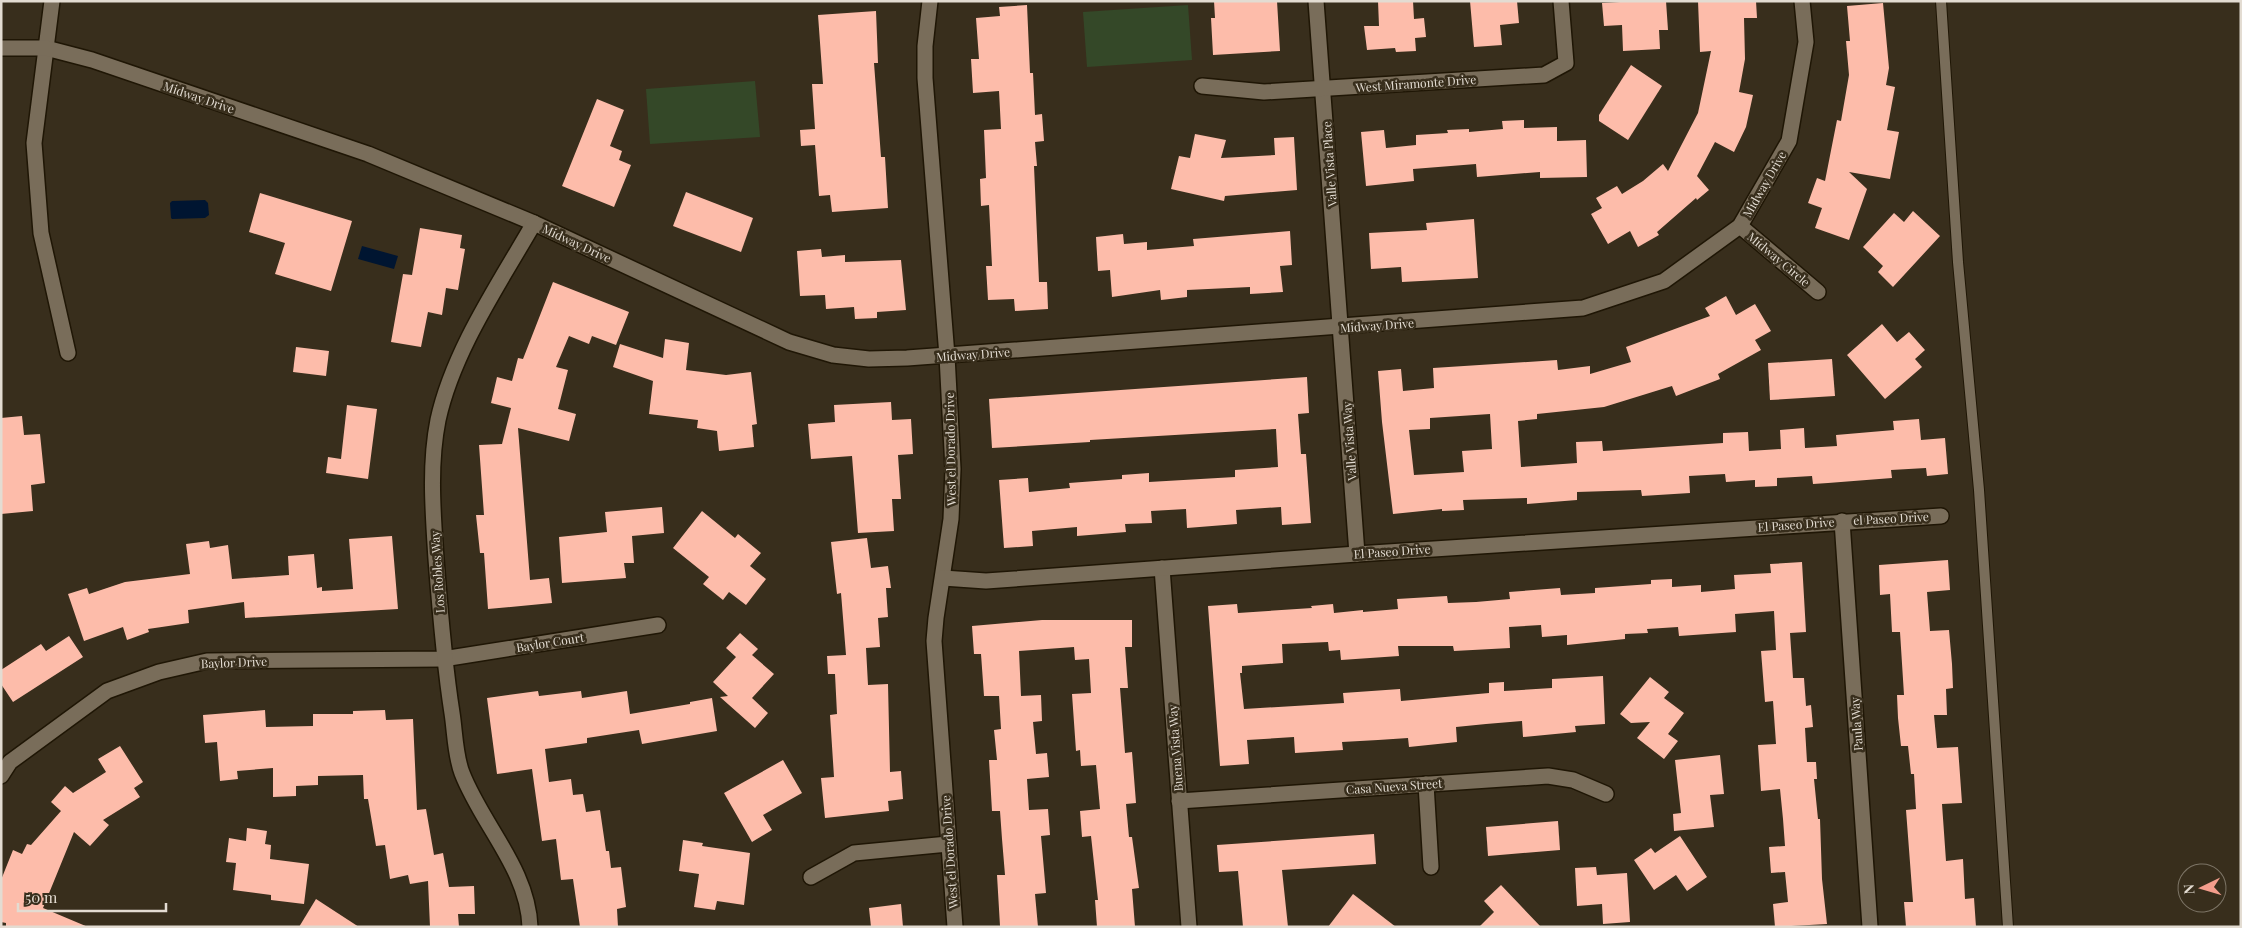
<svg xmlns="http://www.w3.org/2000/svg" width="2242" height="928" font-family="'Playfair Display',serif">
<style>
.green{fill:#344828}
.water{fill:#001531}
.building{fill:#fdbcaa;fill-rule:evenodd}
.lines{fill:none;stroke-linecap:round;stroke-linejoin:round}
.lane-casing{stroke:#1f1605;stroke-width:12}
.street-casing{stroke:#1f1605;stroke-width:18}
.lane{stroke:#796d5a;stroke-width:10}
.street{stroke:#796d5a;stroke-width:15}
.labels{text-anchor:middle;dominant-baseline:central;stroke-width:5;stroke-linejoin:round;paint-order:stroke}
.street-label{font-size:12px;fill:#e3dcd2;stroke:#382e1c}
</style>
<rect width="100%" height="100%" fill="#382e1c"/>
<g class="green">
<polygon points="1188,5 1192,60 1087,67 1083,12"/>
<polygon points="755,81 760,137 650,144 646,89"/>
</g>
<g class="water">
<polygon points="205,200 208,203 209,215 205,218 172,219 171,218 170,203 172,201"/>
<polygon points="362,246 398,256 394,269 358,259"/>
</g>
<g class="building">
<polygon points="1214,1 1277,1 1280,51 1213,55 1211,18 1215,18"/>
<polygon points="1378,1 1413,1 1414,19 1424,18 1426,37 1415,38 1416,51 1396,52 1395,48 1367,50 1364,26 1379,26"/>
<polygon points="1470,1 1517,1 1519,23 1500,25 1502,45 1474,47"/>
<polygon points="1638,1 1666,1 1668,30 1659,30 1660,49 1623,51 1622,25 1604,26 1602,3"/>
<polygon points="1698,1 1756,1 1757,18 1744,18 1745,59 1739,92 1753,95 1746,127 1734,152 1715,142 1697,176 1709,190 1697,200 1696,198 1657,232 1659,235 1638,247 1630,231 1608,244 1591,214 1602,208 1596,198 1617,186 1622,194 1643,181 1663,164 1668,171 1698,113 1711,51 1700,52"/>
<polygon points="1883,3 1889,68 1886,85 1895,87 1887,130 1899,132 1890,179 1849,172 1867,189 1849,240 1815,228 1822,208 1808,203 1817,178 1825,181 1837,120 1841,121 1849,75 1846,41 1850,41 1847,6"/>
<polygon points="1027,5 1030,73 1033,73 1035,115 1042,114 1044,141 1035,142 1037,166 1034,166 1039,282 1047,282 1048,309 1015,311 1014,299 988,300 986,266 992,266 989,205 981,206 980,179 986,178 984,130 1001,129 999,91 973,93 971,59 979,59 976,18 1000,16 999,7"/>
<polygon points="876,11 878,63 874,63 881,157 885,157 888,208 832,212 830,195 819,196 815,145 801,146 800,130 815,129 812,84 823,84 818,15"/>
<polygon points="1631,65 1662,86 1628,140 1599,121 1599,115"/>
<polygon points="597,99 624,110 610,146 622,151 619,160 631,165 614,207 562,186"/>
<polygon points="1524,120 1524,128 1557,127 1557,141 1586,140 1587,177 1540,178 1540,172 1477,177 1476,164 1413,169 1414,181 1366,186 1361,132 1384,130 1386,148 1416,145 1416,135 1448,133 1447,130 1469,129 1469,132 1503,129 1502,121"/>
<polygon points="1195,134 1226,140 1221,158 1275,155 1274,138 1294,137 1297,190 1225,196 1224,201 1171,189 1179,156 1190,158"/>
<polygon points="686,192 753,218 741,252 673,226"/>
<polygon points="260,193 352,221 331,291 275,274 285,243 249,232"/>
<polygon points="1913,211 1940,236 1893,287 1878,272 1883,266 1863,247 1894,213 1904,222"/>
<polygon points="1474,219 1478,278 1402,282 1401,267 1371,269 1369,233 1427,230 1426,223"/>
<polygon points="420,228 462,235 460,248 465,249 458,290 446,288 442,315 428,312 421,347 391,342 403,274 412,275"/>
<polygon points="1290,231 1292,265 1280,266 1283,292 1250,294 1250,287 1187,290 1187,297 1161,300 1160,290 1112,297 1110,270 1098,271 1096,237 1123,234 1124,244 1147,242 1147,250 1194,246 1193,239"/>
<polygon points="821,249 822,257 845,255 845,262 901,260 906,310 877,312 877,318 855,319 854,307 826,309 825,295 800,296 797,251"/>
<polygon points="553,282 629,312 616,345 592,336 589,344 569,336 556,367 568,370 558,409 576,414 569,441 518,428 530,580 549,578 552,603 488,609 484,553 480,553 476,515 484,515 479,445 502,444 511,408 491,403 497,377 512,381 518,358 523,359"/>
<path d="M1726 296 1736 315 1755 304 1771 331 1755 340 1761 350 1718 374 1720 379 1676 396 1672 386 1604 407 1537 414V419L1518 421 1521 467 1577 463 1576 442 1602 441 1603 451 1723 443V433L1748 432 1749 451 1781 449 1780 430 1804 428 1805 448 1837 446 1836 435 1894 430 1893 421 1919 419 1921 440 1945 438 1948 474 1927 476 1926 468 1891 470 1892 478 1828 483 1813 484 1812 476 1777 478V486L1755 487V480L1726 482 1725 474 1689 476 1690 493 1642 496 1641 490 1577 492V500L1527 504V498L1463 500 1464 510 1442 511V509L1393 514 1382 422 1378 371 1401 369 1403 391 1434 388 1433 368 1557 360 1558 370 1590 366V374L1631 362 1626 347 1710 316 1705 308ZM1490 414 1492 449 1462 451 1464 472 1414 475 1409 430 1430 429V418Z"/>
<polygon points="1882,324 1897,342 1909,332 1925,350 1915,359 1922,367 1885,399 1847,355"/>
<polygon points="665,339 689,343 686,370 726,375 751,372 757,424 752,425 754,447 719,451 717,431 697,428 698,420 649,414 653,381 613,367 620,344 663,358"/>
<polygon points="296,347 329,351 326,376 293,372"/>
<polygon points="1832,359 1835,396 1770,400 1768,363"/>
<polygon points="1307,377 1309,413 1298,414 1301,454 1306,454 1311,523 1282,525 1281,507 1236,510 1237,524 1187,528 1186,509 1151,511 1152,523 1125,524 1126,532 1077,536 1077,527 1032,531 1033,546 1004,548 999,480 1028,478 1029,492 1070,488 1069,483 1122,479 1122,475 1149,473 1149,482 1235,477 1235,470 1278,467 1276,429 1090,440 1090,442 992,448 989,399"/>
<polygon points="891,402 892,420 911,419 913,454 898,455 901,499 892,499 894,531 858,533 852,456 811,459 808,424 835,422 834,405"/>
<polygon points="347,405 377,409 368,479 326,473 328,457 341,459"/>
<polygon points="22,416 24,435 40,434 45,483 31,485 33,511 1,514 1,418"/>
<polygon points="662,507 664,533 632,536 634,563 624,563 626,578 562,583 559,537 607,532 605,512"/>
<polygon points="702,511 735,538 738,534 761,553 750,566 766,579 746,605 729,592 723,600 703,584 709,577 673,548"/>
<polygon points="392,536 398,609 245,618 244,602 188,610 189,623 148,629 149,632 127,640 123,627 84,641 68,594 87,588 89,594 125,582 190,574 186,544 209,541 210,548 228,545 232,579 289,575 288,556 314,554 317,588 322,587 322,591 353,589 349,539"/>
<polygon points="867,538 871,568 888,566 891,588 886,588 888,617 878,618 880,647 866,648 868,685 888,684 890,772 901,771 903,799 888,801 889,811 825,818 821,778 834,777 830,715 837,714 835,674 828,674 827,656 846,655 841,593 837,594 831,542"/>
<polygon points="1948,560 1950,590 1927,592 1930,631 1949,630 1952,664 1953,688 1946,689 1947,715 1934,715 1937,748 1958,747 1962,803 1942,804 1946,861 1963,859 1965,899 1974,898 1976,927 1906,927 1904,902 1913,902 1906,810 1916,809 1914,774 1911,774 1908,746 1901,746 1898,718 1897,695 1904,695 1900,632 1892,632 1890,594 1880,595 1879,565"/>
<polygon points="1802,562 1806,632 1790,633 1793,678 1804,678 1806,706 1811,705 1813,727 1805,728 1807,762 1816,762 1817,779 1814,779 1818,819 1820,819 1822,879 1827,924 1775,927 1773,904 1788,902 1785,872 1771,873 1769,847 1785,846 1783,819 1780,789 1761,791 1758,745 1776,744 1773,701 1765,702 1761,651 1776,650 1774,611 1735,614 1736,632 1679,636 1678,627 1647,629 1648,633 1625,634 1625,639 1567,645 1567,635 1542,637 1541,625 1509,627 1510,648 1454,651 1453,646 1398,646 1399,656 1341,660 1340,650 1329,651 1328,642 1282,644 1283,663 1242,666 1242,673 1240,673 1244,709 1344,703 1343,693 1400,689 1401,701 1489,693 1489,683 1504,682 1504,691 1552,688 1552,679 1603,676 1605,724 1575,726 1576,732 1523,737 1522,721 1486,724 1456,727 1457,742 1409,747 1408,738 1378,740 1342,742 1343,750 1295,753 1294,737 1247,740 1249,764 1220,766 1208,606 1237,604 1238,613 1312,608 1311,606 1333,604 1334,613 1363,610 1363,612 1398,609 1397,599 1447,596 1448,603 1476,602 1510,599 1509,592 1560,588 1561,595 1595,593 1595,588 1651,584 1651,580 1672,579 1672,587 1701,585 1701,592 1735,589 1734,575 1771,573 1770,564"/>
<polygon points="1042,620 1132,620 1132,647 1125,647 1128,688 1120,688 1125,753 1132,752 1136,803 1126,804 1129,837 1132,837 1139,888 1132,889 1135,927 1097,927 1095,900 1098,900 1091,836 1082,837 1080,811 1100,809 1096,765 1081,766 1080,750 1076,751 1072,694 1091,693 1089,659 1075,660 1074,647 1019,651 1021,696 1041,695 1042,721 1033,722 1036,754 1047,753 1049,777 1027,779 1029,810 1048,809 1050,835 1041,836 1046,893 1035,894 1038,927 1000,926 997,875 1005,875 1002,839 1000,811 992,811 989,760 997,760 994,730 1001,729 999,696 984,696 981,654 974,654 972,626"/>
<polygon points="740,633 758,649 752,655 774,674 752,698 768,713 755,728 720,697 728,696 713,682 736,657 726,648"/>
<polygon points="69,636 83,657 13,702 1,684 1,670 41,644 46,651"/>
<polygon points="1650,677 1669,692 1664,698 1684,713 1668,734 1678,741 1664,759 1637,738 1650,722 1631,723 1620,714"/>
<polygon points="538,691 539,696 581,691 582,698 627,691 630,714 690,704 690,702 712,698 717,731 642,744 639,730 587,738 587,743 545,749 549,782 571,779 573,795 583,794 586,812 600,810 606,851 609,851 611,868 621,867 626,907 617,909 618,927 580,927 573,879 561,880 556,839 542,841 532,769 497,774 487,698"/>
<polygon points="265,710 266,727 313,726 313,714 353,714 353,711 385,710 386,720 413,719 417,810 426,809 434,855 443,853 449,887 474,886 475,914 458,914 459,927 430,927 428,881 410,884 408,875 390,879 385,845 376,846 368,799 364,799 363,775 318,776 318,785 296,786 296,796 273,797 273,768 237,771 238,779 220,781 217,742 205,743 203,715"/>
<polygon points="120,746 143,782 134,788 140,797 103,820 109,825 90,846 74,832 43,908 88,927 6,927 6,923 1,922 1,880 13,850 22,854 27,844 31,845 61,811 51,802 65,786 73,793 106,772 98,759"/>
<polygon points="1720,755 1724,794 1710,795 1714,827 1674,831 1673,814 1681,813 1675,760"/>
<polygon points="783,760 802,793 763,815 772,830 752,842 724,793"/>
<polygon points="1558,821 1560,850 1488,856 1486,827"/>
<polygon points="247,828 267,831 265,844 271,845 270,859 309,864 304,904 271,900 271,895 233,890 236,863 226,862 229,838 246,841"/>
<polygon points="1374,834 1376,864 1282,870 1288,927 1243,927 1238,871 1219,872 1217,845"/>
<polygon points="1680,836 1707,877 1687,891 1676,875 1654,890 1634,860 1651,848 1655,853"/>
<polygon points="683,840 703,843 702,846 750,853 744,905 717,901 715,910 694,907 699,874 679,871"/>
<polygon points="1596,867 1597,875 1627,873 1630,922 1603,924 1602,904 1577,906 1575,868"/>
<polygon points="1501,885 1541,927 1479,927 1494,912 1484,901"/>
<polygon points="1353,894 1396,927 1328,927"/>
<polygon points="316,899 359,927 299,927"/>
<polygon points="901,904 903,927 871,927 869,908"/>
</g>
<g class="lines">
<g class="lane-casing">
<polyline id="lane" points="1941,1 1958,262 1979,490 2008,927"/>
</g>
<g class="street-casing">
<g id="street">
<polyline points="52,1 34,143 41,233 68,353"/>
<polyline points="930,1 925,46 925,78 947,356 953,469 951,519 936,618 934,641 955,927"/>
<polyline points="1316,1 1357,554"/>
<polyline points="1,48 46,48 92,60 368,154 534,223 789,342 833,355 869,359 907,358 1583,308 1664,281 1740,226 1789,141 1806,42 1802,1"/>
<polyline points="1202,86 1264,92 1544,75 1566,63 1561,1"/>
<polyline points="1740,226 1818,292"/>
<polyline points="1842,521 1870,927"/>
<polyline points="1162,568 1189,927"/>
<polyline points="943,578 986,581 1357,554 1941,516"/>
<polyline points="1,776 10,762 107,691 159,672 207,661 443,659 658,625"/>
<polyline points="1426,784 1431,867"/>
<polyline points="1179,801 1548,776 1573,780 1606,794"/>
<polyline points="811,877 854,853 948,844"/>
<path d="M530 927C528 869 482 825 462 773 455 755 455 732 452 713 444 662 440 611 436 559 433 513 429 465 438 420 453 351 499 284 534 223"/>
</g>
</g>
<use href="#lane" class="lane"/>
<use href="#street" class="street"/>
</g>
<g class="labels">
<g class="street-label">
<text transform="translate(1416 83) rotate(-4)">West Miramonte Drive</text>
<text transform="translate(199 97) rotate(19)">Midway Drive</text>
<text transform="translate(1329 164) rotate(-94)">Valle Vista Place</text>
<text transform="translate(1764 184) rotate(-60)">Midway Drive</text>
<text transform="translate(577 243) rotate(25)">Midway Drive</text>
<text transform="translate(1779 259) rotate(40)">Midway Circle</text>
<text transform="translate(1377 325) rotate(-4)">Midway Drive</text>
<text transform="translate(973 354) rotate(-4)">Midway Drive</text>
<text transform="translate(1349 441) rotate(-94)">Valle Vista Way</text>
<text transform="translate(950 449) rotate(-91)">West el Dorado Drive</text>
<text transform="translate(1891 518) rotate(-3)">el Paseo Drive</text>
<text transform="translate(1796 524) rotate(-4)">El Paseo Drive</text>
<text transform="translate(1392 551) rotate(-4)">El Paseo Drive</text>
<text transform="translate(437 572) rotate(-94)">Los Robles Way</text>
<text transform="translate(550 642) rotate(-9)">Baylor Court</text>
<text transform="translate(234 662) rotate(-2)">Baylor Drive</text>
<text transform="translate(1856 724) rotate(-94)">Paula Way</text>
<text transform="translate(1175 748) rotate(-94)">Buena Vista Way</text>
<text transform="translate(1394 786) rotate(-4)">Casa Nueva Street</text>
<text transform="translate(949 852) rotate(-94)">West el Dorado Drive</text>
</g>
</g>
<rect width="2242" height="928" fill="none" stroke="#e3dcd2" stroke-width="5"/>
<g transform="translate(2202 888) rotate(265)"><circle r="24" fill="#382e1c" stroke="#7c7465"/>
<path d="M0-4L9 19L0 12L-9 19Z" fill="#f49d8c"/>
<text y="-8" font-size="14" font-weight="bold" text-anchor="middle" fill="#e3dcd2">N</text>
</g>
<path d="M18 903v8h148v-8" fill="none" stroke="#e3dcd2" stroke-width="2.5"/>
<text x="25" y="903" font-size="15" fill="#e3dcd2" stroke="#382e1c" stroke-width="4" paint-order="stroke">50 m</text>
</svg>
